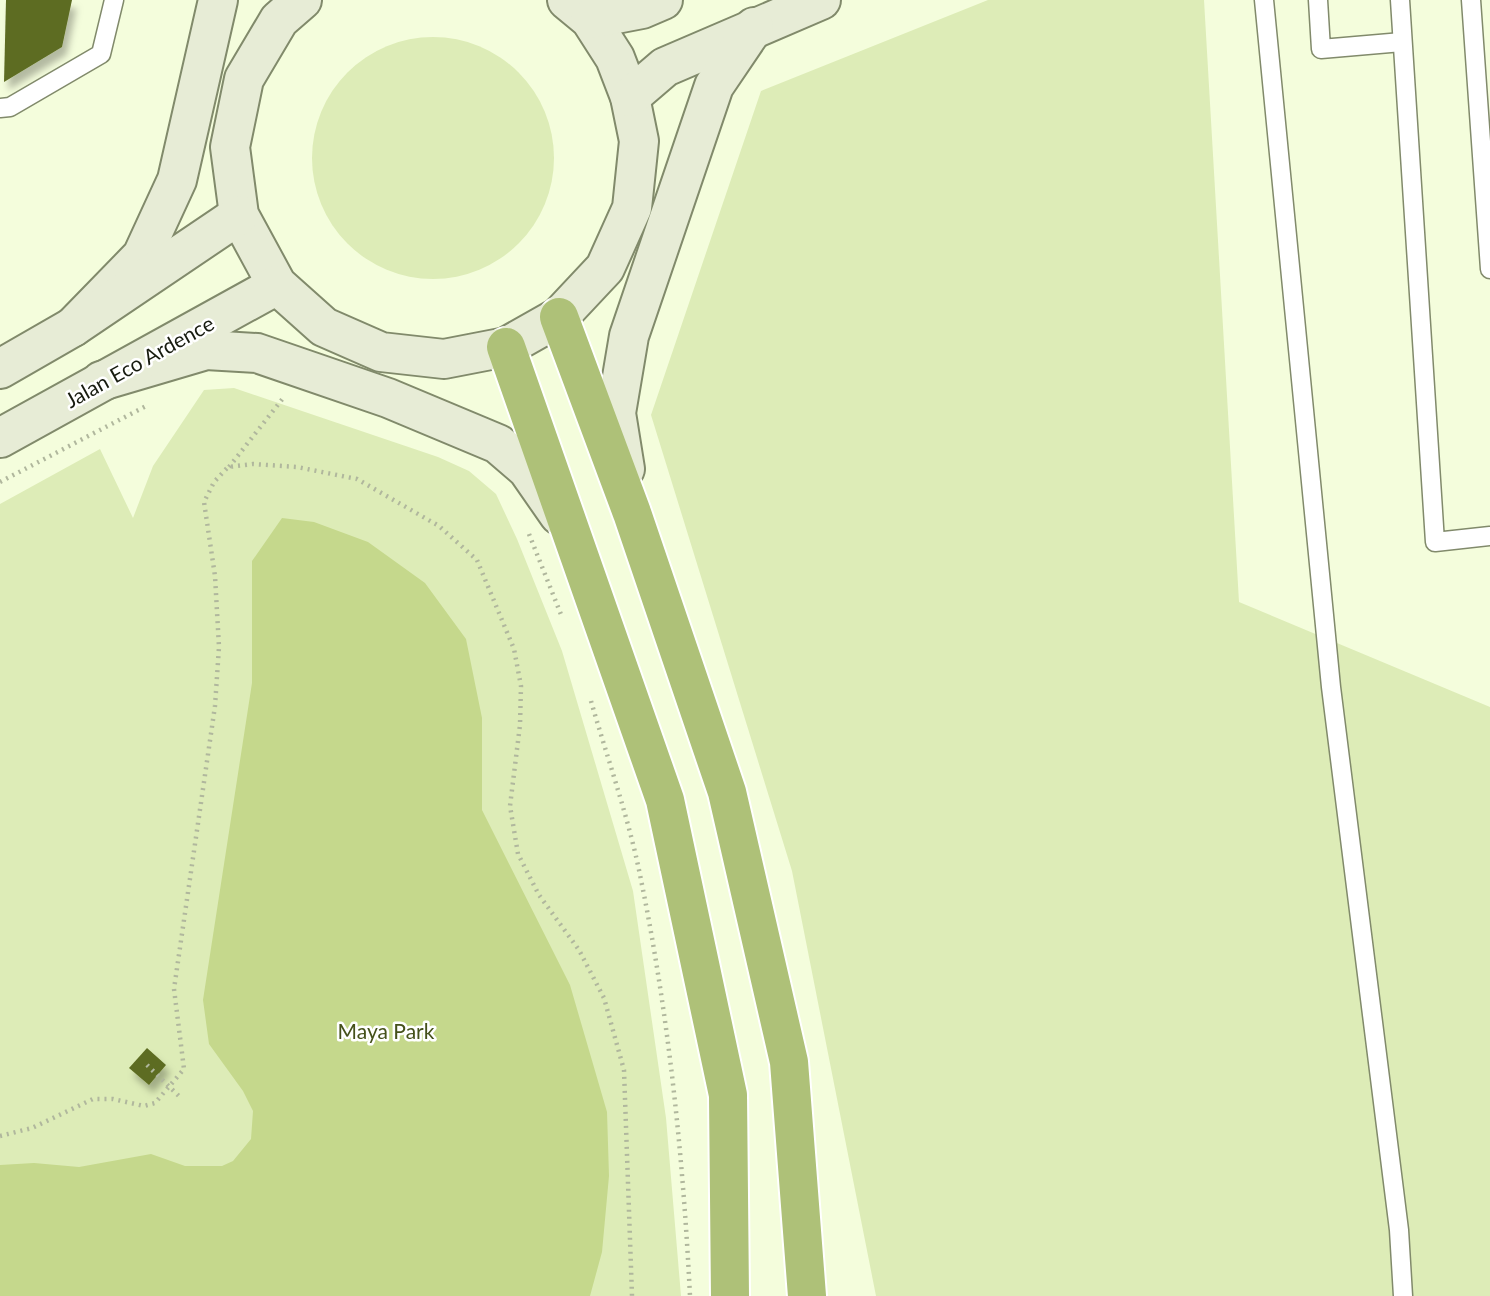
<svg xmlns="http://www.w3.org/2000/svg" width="1490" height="1296" font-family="Lato,sans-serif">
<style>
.green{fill:#ddecb7}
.water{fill:#c5d88c}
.building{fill:#5d6c21;filter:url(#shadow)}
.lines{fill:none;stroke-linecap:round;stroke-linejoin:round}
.lane-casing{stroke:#818a6b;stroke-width:21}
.secondary-casing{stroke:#818a6b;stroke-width:42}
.highway-casing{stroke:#fff;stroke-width:42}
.path{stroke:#b0b79d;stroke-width:4.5;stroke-dasharray:2 5;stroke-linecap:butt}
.lane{stroke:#fff;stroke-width:18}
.secondary{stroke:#e7ecd6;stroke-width:38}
.highway{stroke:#aec178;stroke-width:38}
.labels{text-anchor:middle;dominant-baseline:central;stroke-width:5;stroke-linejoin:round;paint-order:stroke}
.street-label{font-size:21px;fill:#171b0f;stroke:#fff}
.park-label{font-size:21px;fill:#45511b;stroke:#fff}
</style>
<defs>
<filter id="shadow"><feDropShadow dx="4.5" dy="8" stdDeviation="3.5" flood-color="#0004"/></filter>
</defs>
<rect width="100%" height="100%" fill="#f4fddc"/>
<g class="green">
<polygon points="988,0 1204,0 1239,602 1490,707 1490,1296 876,1296 792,871 651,415 761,91"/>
<circle cx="433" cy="158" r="121"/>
<polygon points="234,388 438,457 469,471 496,494 517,539 562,651 633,891 666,1118 681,1296 0,1296 0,504 100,449 133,518 153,466 204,390"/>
</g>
<polygon class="water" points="282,518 314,522 368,542 425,583 466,639 482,718 482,810 570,985 607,1112 609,1176 602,1252 590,1296 0,1296 0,1165 34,1163 79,1167 151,1154 185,1166 222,1166 233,1161 251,1139 253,1111 243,1091 209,1044 203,1000 252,683 252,561"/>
<g class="building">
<polygon points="6,0 72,0 62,47 4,82"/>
<polygon points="147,1048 166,1065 149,1085 129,1068"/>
</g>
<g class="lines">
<g class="lane-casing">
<g id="lane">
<polyline points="1264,0 1331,687 1399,1230 1403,1296"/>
<polyline points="1318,0 1321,49 1402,42"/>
<polyline points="1400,0 1435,542 1490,536"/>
<polyline points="1471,0 1490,269"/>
<polyline points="0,108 10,107 101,54 114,0"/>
</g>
</g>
<g class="secondary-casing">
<g id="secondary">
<polyline points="302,0 279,20 244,79 230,147 239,215 277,285 324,327 381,352 444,359 506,347 559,317 605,268 632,208 639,141 630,97 615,58 590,19 567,0"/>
<polyline points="590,19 642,9 663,0"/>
<polyline points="630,97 665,67 821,0"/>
<polyline points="73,327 142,256 177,180 218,0"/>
<polyline points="0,369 73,327 239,215"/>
<polyline points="101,381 206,350 257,353 388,398 498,444 527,469 559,515"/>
<polyline points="0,438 277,285"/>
<polyline points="625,469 616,413 629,336 714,86 754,27"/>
</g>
</g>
<g class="highway-casing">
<g id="highway">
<polyline points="559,317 632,513 727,792 789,1062 807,1296"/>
<polyline points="506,347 665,800 728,1095 730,1296"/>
</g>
</g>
<g class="path">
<polyline points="229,467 284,397"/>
<polyline points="0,482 148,405"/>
<polyline points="529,534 562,617"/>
<path d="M591 701C607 757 627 813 639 870 668 1009 683 1154 690 1296"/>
<polyline points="147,1065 182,1099"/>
<polyline points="0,1136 32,1128 93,1099 113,1099 144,1106 155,1103 184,1069 174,989 215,706 219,647 215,576 204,502 214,482 228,467 253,464 297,467 357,479 439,526 477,560 514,649 521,686 520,725 510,806 518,854 539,895 579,950 604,998 624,1070 632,1296"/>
</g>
<use href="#lane" class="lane"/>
<use href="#secondary" class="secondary"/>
<use href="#highway" class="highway"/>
</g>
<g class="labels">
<g class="street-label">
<text transform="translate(139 361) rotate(-29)">Jalan Eco Ardence</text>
</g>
<g class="park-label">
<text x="386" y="1030">Maya Park</text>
</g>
</g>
</svg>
